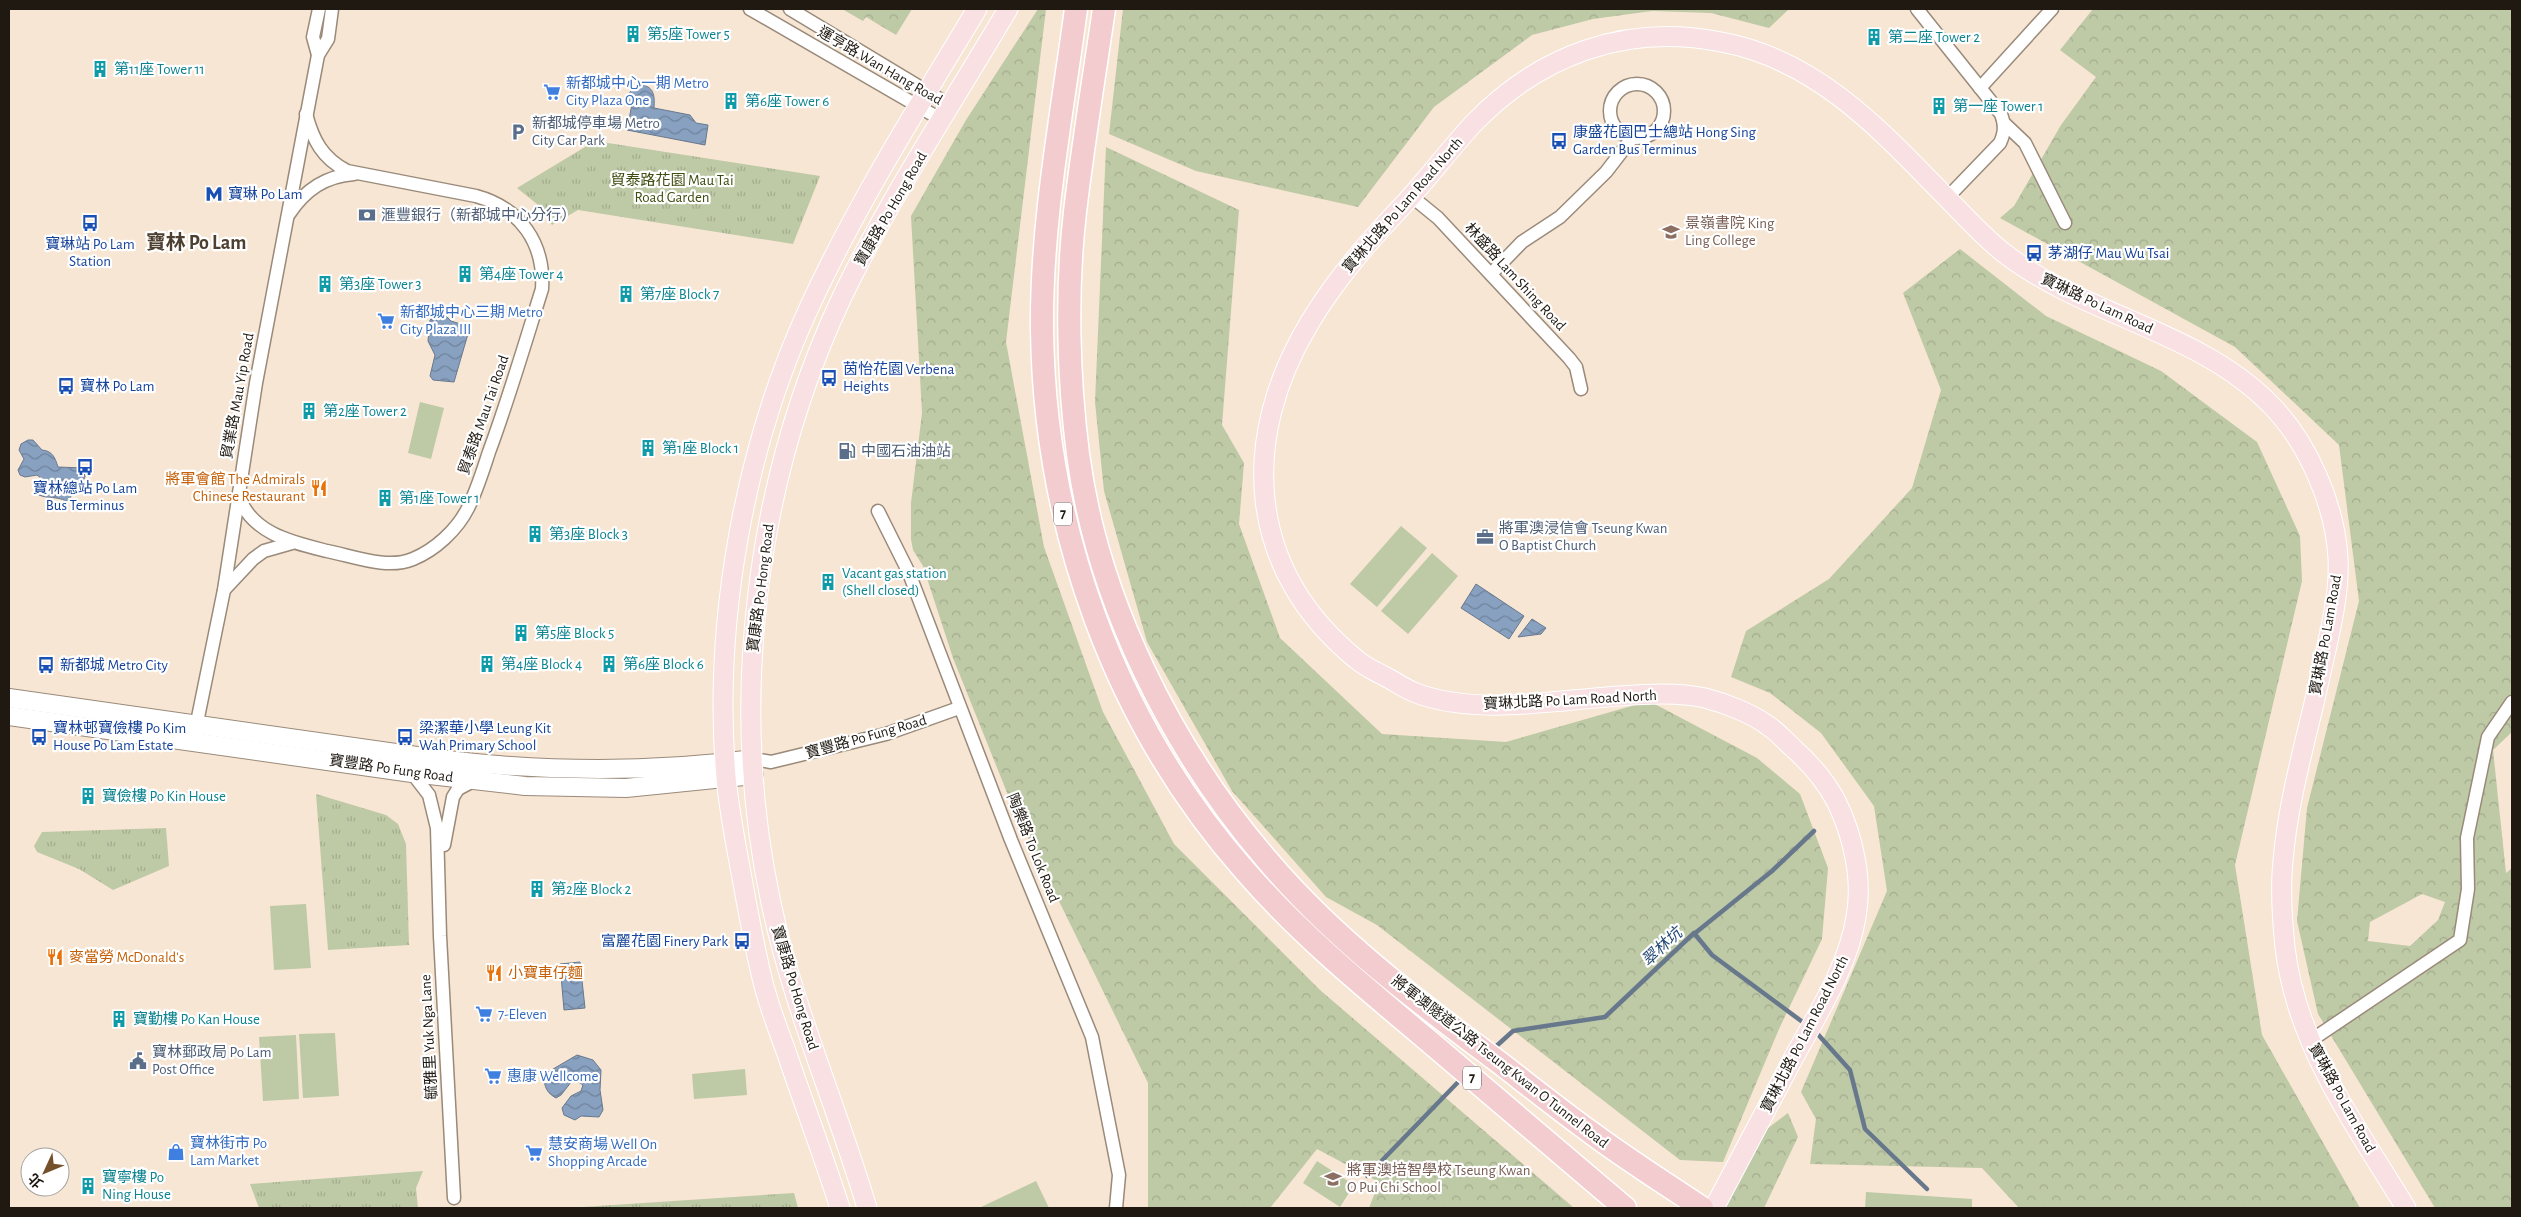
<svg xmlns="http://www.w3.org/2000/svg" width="2521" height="1217" font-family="'Alegreya Sans','Noto Sans TC',sans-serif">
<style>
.grass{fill:url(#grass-tufts)}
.forest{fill:url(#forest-crowns);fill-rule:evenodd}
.garden{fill:#bec9a6}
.water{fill:url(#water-waves);stroke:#68788c}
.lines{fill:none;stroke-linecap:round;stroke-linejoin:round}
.stream{stroke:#68788c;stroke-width:4.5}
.street-casing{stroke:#9a8a7a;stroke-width:15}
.secondary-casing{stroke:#9a8a7a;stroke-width:20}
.primary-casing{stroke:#fff;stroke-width:21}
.highway-casing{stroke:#fff;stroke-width:25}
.street{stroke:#fff;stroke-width:12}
.secondary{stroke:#fff;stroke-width:18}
.primary{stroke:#f8e0e3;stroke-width:19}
.highway{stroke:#f3ccd0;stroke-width:22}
.labels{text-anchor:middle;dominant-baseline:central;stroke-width:4.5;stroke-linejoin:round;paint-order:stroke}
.shield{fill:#fff;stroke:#625e59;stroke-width:1}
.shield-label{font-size:14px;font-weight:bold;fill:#1f1912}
.culture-label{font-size:15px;fill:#0d838f;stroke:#fff;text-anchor:start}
.street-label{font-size:15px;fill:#1f1912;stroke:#fff}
.shop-label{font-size:15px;fill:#366cbe;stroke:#fff;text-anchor:start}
.service-label{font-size:15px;fill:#4e5e75;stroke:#fff;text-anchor:start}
.transit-label{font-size:15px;fill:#164399;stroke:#fff;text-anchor:start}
.park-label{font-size:15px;fill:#404d10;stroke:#fff}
.education-label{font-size:15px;fill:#785e54;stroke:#fff;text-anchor:start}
.food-label{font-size:15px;fill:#c56008;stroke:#fff;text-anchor:start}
.water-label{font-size:16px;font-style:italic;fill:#264b76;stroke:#fff}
.district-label{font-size:20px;font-weight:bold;fill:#4e4031;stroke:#fff}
</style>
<defs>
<pattern id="grass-tufts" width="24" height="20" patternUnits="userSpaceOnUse" patternTransform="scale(1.25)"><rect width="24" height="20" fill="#bec9a6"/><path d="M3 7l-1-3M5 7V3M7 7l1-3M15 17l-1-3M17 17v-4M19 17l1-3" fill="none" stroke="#a3ac8e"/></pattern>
<pattern id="forest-crowns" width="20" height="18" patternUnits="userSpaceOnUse" patternTransform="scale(1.25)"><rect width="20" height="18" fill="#bec9a6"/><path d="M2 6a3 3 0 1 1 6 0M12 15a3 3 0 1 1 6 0" fill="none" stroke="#a3ac8e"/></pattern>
<pattern id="water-waves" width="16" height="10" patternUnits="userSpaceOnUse" patternTransform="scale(1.25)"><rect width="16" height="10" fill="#88a1c0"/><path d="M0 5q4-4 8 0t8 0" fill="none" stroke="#6f829b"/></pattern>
</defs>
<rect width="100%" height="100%" fill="#f7e6d4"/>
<g class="grass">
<polygon points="595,141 820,176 793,244 578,210 552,225 537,204 517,188"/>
<polygon points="316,794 386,815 398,824 406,844 409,945 328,950"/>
<polygon points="166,828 169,866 113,890 79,869 37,852 34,846 42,832"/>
<polygon points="423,1171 416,1188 418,1208 259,1208 250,1184"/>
<polygon points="794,1193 798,1208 568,1208"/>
</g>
<g class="forest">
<polygon points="842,9 912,9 896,35 866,17 863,21"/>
<polygon points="1038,9 1046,9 1006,342 1044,547 1103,712 1174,844 1320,990 1574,1208 1369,1208 1379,1182 1317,1149 1270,1208 1148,1208 1148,1083 1012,805 953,658 923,566 913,550 911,539 911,503 922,413 911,216 966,120"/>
<polygon points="1123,9 1789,9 1769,28 1711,13 1652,11 1593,19 1532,35 1434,107 1358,207 1196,171 1109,134"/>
<path d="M2093 9H2512V732L2493 750 2506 873 2512 868V1208H2435L2318 1014 2297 921 2307 808 2359 601 2339 445 2235 347 2000 218 2014 206 2061 125 2096 77 2060 50ZM2422 894 2445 902 2438 920 2410 946 2368 941 2370 922Z"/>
<polygon points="1106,147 1239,210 1222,425 1244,463 1239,524 1280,638 1382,734 1506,742 1649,701 1757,758 1800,794 1828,868 1822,939 1779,1029 1723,1162 1680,1160 1377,925 1326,897 1232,791 1147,642 1104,491 1095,402"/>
<polygon points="1960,249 2046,316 2161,371 2257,442 2300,536 2302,581 2235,865 2262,1035 2360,1208 2019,1208 1982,1168 1810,1164 1816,1119 1801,1092 1887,891 1874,806 1821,733 1770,693 1731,677 1746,631 1829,579 1912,488 1941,390 1903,293"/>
<polygon points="1788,1113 1798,1137 1764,1208 1727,1208 1723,1205 1763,1132"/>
</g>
<g class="garden">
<polygon points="420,402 444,408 431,459 408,453"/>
<polygon points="1401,526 1427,548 1377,607 1350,584"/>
<polygon points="1432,553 1458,576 1408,634 1381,611"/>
<polygon points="306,904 311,968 274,970 270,906"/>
<polygon points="335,1033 339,1096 303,1098 299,1034"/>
<polygon points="296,1035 299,1099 263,1101 259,1037"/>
<polygon points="745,1069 747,1095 694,1099 692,1074"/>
<polygon points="1317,1161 1354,1185 1340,1207 1303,1183"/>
<polygon points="1036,1181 1049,1208 979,1208"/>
<polygon points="1866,1192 1972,1199 1972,1208 1865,1208"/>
</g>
<g class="water">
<path d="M639 85C654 85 655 96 654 108L690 115 696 123 708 125 705 145 627 130 632 104 627 103C628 94 630 89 639 85Z"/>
<polygon points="437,314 444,314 451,321 470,327 454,382 433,380 430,376 435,355 428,341 430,320"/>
<path d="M28 440H33L42 450C53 451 55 458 58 467L83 468 85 477C81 486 73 489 70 499L66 501C57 496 48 499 39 495L42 479 37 475 25 477 20 475 18 470 24 459 19 450 21 444Z"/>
<polygon points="1476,584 1524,616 1509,639 1461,608"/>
<polygon points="1532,619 1546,628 1541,634 1518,637"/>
<polygon points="580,962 585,1008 564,1010 560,964"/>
<path d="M577 1055 593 1060 601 1070 600 1090 603 1110 599 1117 581 1116 575 1120 564 1115 562 1108 571 1096 581 1091 583 1085 577 1081H572L561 1095 556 1098C547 1093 544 1087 544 1076L548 1072Z"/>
</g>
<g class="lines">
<g class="stream">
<polyline points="1694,934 1772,871 1814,831"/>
<polyline points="1814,1030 1850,1070 1865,1129 1927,1189"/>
<polyline points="1492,1050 1513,1031 1605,1017 1694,933 1712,955 1808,1026"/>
<polyline points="1367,1176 1463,1077"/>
</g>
<g class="street-casing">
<g id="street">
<polyline points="750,9 942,120"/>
<polyline points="790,9 951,106"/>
<path d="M1917 9 2001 114C2005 125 2005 132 2000 143L1947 198"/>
<polyline points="318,55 313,37 319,9"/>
<circle cx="1637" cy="111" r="27"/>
<polyline points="1980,88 2052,9"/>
<polyline points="2005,124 2025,143 2065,223"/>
<polyline points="1411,196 1438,218 1569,358 1576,367 1581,389"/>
<path d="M289 214C305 190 325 176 354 174"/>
<polyline points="1491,274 1522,242 1560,217 1606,172 1633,137"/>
<path d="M238 496C253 534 291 542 327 551 353 556 387 570 413 559 435 550 457 530 468 508 477 490 483 470 489 452 509 398 525 343 542 289 545 243 520 208 476 196L347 171C322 158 313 140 306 114"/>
<polyline points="878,511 909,573 1011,840 1092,1037 1119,1175 1116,1208"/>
<polyline points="224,590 253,559 264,551 292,543"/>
<polyline points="195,732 224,590 256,383 318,55 328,39 332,9"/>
<polyline points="754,759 771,762 886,734 959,708"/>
<polyline points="412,773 429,795 437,828 440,936 454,1198"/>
<polyline points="444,845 453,797 458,789 475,780"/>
<polyline points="2310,1041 2460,940 2468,889 2467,838 2488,737 2512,702"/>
</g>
</g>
<g class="secondary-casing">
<g id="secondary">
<path d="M9 698 438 759C544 772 648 773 754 759"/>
<polyline points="9,716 412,773 525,786 626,788 754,775"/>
</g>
</g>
<g class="primary-casing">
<g id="primary">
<path d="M840 1208C824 1158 805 1107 788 1057 779 1031 768 1005 762 978 754 945 748 911 742 878 736 845 729 811 726 777 713 623 744 450 808 310 856 205 918 107 977 9"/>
<path d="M867 1208C837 1106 793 1008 771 903 728 703 755 482 842 297 890 197 952 104 1008 9"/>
<path d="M1714 1208C1741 1158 1767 1107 1794 1057 1818 1013 1848 967 1856 917 1863 879 1853 835 1836 801 1825 780 1810 763 1793 748 1784 740 1777 731 1767 725 1751 713 1724 703 1705 698 1678 692 1647 694 1619 696 1556 700 1477 716 1416 693 1405 689 1396 682 1386 677 1375 671 1365 667 1356 659 1246 569 1239 439 1310 322 1337 277 1371 239 1406 202 1429 177 1450 149 1473 124 1539 55 1626 23 1721 42 1815 59 1879 128 1943 194 1963 214 1981 235 2004 253 2085 316 2197 330 2270 404 2308 442 2335 505 2338 558 2340 597 2328 639 2320 677 2307 737 2288 799 2283 861 2280 889 2282 918 2285 947 2296 1045 2356 1126 2406 1208"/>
</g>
</g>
<g class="highway-casing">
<g id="highway">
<path d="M1076 9C1062 114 1041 222 1042 328 1044 526 1114 723 1246 872 1299 933 1362 985 1424 1037 1491 1094 1558 1151 1625 1208"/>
<path d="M1104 9C1094 77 1083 144 1075 212 1066 289 1068 377 1078 454 1097 600 1172 750 1268 861 1334 939 1418 1002 1500 1063 1531 1087 1561 1111 1593 1134 1628 1160 1666 1184 1702 1208"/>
</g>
</g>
<use href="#street" class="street"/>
<use href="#secondary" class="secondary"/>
<use href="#primary" class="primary"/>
<use href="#highway" class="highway"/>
</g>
<defs>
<g id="building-bare" transform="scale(1.35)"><path d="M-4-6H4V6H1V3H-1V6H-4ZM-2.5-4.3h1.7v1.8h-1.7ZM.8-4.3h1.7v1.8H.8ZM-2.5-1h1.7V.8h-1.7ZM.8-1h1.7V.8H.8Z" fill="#0f9aa8" stroke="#fff" stroke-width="2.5" paint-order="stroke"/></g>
<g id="supermarket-bare" transform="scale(1.35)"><path d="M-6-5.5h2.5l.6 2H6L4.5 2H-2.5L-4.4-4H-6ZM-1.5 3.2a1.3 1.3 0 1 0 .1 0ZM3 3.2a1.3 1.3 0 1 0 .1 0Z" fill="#3f7fe0" stroke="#fff" stroke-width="2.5" paint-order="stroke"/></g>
<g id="parking-bare" transform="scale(1.35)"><path d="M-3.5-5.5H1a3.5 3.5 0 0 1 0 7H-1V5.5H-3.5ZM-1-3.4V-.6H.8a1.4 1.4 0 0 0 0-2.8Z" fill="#5c6f8a" stroke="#fff" stroke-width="2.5" paint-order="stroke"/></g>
<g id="bus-bare" transform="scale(1.35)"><path d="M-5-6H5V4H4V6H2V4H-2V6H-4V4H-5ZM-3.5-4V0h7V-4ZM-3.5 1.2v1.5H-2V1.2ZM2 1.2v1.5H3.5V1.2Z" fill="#1a4fb4" stroke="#fff" stroke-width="2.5" paint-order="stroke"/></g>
<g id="metro-bare" transform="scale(1.35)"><path d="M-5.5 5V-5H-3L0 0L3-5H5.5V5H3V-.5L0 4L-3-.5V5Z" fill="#1a4fb4" stroke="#fff" stroke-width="2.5" paint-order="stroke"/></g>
<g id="bank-bare" transform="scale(1.35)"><path d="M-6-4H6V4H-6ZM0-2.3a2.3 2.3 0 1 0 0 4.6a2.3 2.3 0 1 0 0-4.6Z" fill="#5c6f8a" stroke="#fff" stroke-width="2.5" paint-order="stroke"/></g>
<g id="school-bare" transform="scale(1.35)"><path d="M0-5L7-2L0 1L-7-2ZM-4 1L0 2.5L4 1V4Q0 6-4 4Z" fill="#8d6e63" stroke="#fff" stroke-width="2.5" paint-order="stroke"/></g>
<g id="fuel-bare" transform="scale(1.35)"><path d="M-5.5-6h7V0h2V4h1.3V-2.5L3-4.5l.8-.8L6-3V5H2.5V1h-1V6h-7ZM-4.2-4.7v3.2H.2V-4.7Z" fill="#5c6f8a" stroke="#fff" stroke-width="2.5" paint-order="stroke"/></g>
<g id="restaurant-bare" transform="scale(1.35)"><path d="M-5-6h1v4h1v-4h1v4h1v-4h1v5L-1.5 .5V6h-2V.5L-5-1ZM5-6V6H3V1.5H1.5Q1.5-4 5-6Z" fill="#e8710a" stroke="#fff" stroke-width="2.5" paint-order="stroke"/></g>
<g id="office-bare" transform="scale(1.35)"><path d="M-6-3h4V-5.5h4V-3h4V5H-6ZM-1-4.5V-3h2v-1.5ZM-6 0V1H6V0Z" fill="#5c6f8a" stroke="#fff" stroke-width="2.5" paint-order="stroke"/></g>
<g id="civic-bare" transform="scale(1.35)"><path d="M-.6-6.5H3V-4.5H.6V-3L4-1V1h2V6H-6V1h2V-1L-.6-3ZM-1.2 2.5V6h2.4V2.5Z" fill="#5c6f8a" stroke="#fff" stroke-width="2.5" paint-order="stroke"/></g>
<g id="shop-bare" transform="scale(1.35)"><path d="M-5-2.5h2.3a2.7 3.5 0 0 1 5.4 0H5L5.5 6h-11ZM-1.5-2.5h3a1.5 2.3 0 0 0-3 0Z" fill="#3f7fe0" stroke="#fff" stroke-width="2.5" paint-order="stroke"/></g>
</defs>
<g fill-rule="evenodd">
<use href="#building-bare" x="633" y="34"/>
<use href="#building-bare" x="1874" y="37"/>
<use href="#building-bare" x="100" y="69"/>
<use href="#supermarket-bare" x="552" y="92"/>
<use href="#building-bare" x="731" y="101"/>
<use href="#building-bare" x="1939" y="106"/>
<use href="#parking-bare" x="518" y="132"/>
<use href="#bus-bare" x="1559" y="141"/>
<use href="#metro-bare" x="214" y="194"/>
<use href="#bank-bare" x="367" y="215"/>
<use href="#bus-bare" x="90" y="223"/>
<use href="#school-bare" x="1671" y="232"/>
<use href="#bus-bare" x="2034" y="253"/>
<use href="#building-bare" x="465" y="274"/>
<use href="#building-bare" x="325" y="284"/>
<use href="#building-bare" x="626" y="294"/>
<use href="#supermarket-bare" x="386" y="321"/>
<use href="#bus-bare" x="829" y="378"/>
<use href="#bus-bare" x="66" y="386"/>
<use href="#building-bare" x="309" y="411"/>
<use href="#building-bare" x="648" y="448"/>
<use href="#fuel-bare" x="847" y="451"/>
<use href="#bus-bare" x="85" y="467"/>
<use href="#restaurant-bare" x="319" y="488"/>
<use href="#building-bare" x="385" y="498"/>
<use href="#building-bare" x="535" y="534"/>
<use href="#office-bare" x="1485" y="537"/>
<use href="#building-bare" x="828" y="582"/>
<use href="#building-bare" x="521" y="633"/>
<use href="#building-bare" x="487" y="664"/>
<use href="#building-bare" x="609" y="664"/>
<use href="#bus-bare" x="46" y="665"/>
<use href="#bus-bare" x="39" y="737"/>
<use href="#bus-bare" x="405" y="737"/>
<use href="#building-bare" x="88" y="796"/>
<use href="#building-bare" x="537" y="889"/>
<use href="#bus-bare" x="742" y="941"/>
<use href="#restaurant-bare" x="55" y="957"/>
<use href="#restaurant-bare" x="494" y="973"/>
<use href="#supermarket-bare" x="484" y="1014"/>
<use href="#building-bare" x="119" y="1019"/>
<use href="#civic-bare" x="138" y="1061"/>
<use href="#supermarket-bare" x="493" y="1076"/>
<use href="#shop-bare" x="176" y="1152"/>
<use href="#supermarket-bare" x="534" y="1153"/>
<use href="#school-bare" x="1333" y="1179"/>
<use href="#building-bare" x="88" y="1186"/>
</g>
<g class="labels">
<g class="shield">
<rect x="1054" y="502.5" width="18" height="23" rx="4"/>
<rect x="1463" y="1066.5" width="18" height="23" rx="4"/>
</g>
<g class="shield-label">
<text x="1063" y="514">7</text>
<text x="1472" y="1078">7</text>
</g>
<g class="culture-label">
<text x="647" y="34">第5座 Tower 5</text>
<text x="1888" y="37">第二座 Tower 2</text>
<text x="114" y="69">第11座 Tower 11</text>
<text x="745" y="101">第6座 Tower 6</text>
<text x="1953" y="106">第一座 Tower 1</text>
<text x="479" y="274">第4座 Tower 4</text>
<text x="339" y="284">第3座 Tower 3</text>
<text x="640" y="294">第7座 Block 7</text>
<text x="323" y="411">第2座 Tower 2</text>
<text x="662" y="448">第1座 Block 1</text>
<text x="399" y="498">第1座 Tower 1</text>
<text x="549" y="534">第3座 Block 3</text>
<text x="842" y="573">Vacant gas station<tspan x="842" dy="17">(Shell closed)</tspan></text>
<text x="535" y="633">第5座 Block 5</text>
<text x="501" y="664">第4座 Block 4</text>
<text x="623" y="664">第6座 Block 6</text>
<text x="102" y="796">寶儉樓 Po Kin House</text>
<text x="551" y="889">第2座 Block 2</text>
<text x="133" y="1019">寶勤樓 Po Kan House</text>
<text x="102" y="1177">寶寧樓 Po<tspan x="102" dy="17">Ning House</tspan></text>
</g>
<g class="street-label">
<text transform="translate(880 66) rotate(30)">運亨路 Wan Hang Road</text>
<text transform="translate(1403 205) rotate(-49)">寶琳北路 Po Lam Road North</text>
<text transform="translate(891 209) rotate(-60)">寶康路 Po Hong Road</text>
<text transform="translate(1515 277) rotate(47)">林盛路 Lam Shing Road</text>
<text transform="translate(2097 304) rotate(25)">寶琳路 Po Lam Road</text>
<text transform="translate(238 396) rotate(-80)">貿業路 Mau Yip Road</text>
<text transform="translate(484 415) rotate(-71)">貿泰路 Mau Tai Road</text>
<text transform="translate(761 588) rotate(-83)">寶康路 Po Hong Road</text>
<text transform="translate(2326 635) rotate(-80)">寶琳路 Po Lam Road</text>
<text transform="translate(1570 700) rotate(-3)">寶琳北路 Po Lam Road North</text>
<text transform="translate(866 737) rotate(-16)">寶豐路 Po Fung Road</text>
<text transform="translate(391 769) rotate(8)">寶豐路 Po Fung Road</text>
<text transform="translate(1033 848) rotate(68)">陶樂路 To Lok Road</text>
<text transform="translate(795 988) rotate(73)">寶康路 Po Hong Road</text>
<text transform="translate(1805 1034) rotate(-63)">寶琳北路 Po Lam Road North</text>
<text transform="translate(429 1037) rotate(-93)">毓雅里 Yuk Nga Lane</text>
<text transform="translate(1500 1062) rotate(38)">將軍澳隧道公路 Tseung Kwan O Tunnel Road</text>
<text transform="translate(2342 1098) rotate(61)">寶琳路 Po Lam Road</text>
</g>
<g class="shop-label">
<text x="566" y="83">新都城中心一期 Metro<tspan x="566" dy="17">City Plaza One</tspan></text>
<text x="400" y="312">新都城中心三期 Metro<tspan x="400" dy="17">City Plaza III</tspan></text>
<text x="498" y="1014">7-Eleven</text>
<text x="507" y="1076">惠康 Wellcome</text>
<text x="190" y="1143">寶林街市 Po<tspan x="190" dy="17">Lam Market</tspan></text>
<text x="548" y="1144">慧安商場 Well On<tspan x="548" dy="17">Shopping Arcade</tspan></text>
</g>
<g class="service-label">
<text x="532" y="123">新都城停車場 Metro<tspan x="532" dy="17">City Car Park</tspan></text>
<text x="381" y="215">滙豐銀行（新都城中心分行）</text>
<text x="861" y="451">中國石油油站</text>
<text x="1499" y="528">將軍澳浸信會 Tseung Kwan<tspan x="1499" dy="17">O Baptist Church</tspan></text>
<text x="152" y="1052">寶林郵政局 Po Lam<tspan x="152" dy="17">Post Office</tspan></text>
</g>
<g class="transit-label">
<text x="1573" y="132">康盛花園巴士總站 Hong Sing<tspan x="1573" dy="17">Garden Bus Terminus</tspan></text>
<text x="228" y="194">寶琳 Po Lam</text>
<text x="90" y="244" text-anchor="middle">寶琳站 Po Lam<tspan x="90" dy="17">Station</tspan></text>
<text x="2048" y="253">茅湖仔 Mau Wu Tsai</text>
<text x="843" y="369">茵怡花園 Verbena<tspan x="843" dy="17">Heights</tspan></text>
<text x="80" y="386">寶林 Po Lam</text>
<text x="85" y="488" text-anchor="middle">寶林總站 Po Lam<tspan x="85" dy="17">Bus Terminus</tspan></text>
<text x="60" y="665">新都城 Metro City</text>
<text x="53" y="728">寶林邨寶儉樓 Po Kim<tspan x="53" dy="17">House Po Lam Estate</tspan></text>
<text x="419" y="728">梁潔華小學 Leung Kit<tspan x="419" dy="17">Wah Primary School</tspan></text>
<text x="728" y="941" text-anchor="end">富麗花園 Finery Park</text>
</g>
<g class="park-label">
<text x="672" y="180">貿泰路花園 Mau Tai<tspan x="672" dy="17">Road Garden</tspan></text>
</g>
<g class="education-label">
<text x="1685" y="223">景嶺書院 King<tspan x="1685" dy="17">Ling College</tspan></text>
<text x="1347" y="1170">將軍澳培智學校 Tseung Kwan<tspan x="1347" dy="17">O Pui Chi School</tspan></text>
</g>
<g class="food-label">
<text x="305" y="479" text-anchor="end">將軍會館 The Admirals<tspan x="305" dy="17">Chinese Restaurant</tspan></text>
<text x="69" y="957">麥當勞 McDonald's</text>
<text x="508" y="973">小寶車仔麵</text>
</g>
<g class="water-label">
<text transform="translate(1662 947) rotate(-43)">翠林坑</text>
</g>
<g class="district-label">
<text x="196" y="243">寶林 Po Lam</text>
</g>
</g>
<rect width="2521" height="1217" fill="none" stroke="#1f1912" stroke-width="20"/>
<g transform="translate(45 1172) rotate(226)"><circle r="24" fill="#ffffff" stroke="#a5a3a0"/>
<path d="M0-4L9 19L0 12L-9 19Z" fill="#75512b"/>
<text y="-8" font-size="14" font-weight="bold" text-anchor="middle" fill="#1f1912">北</text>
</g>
</svg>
